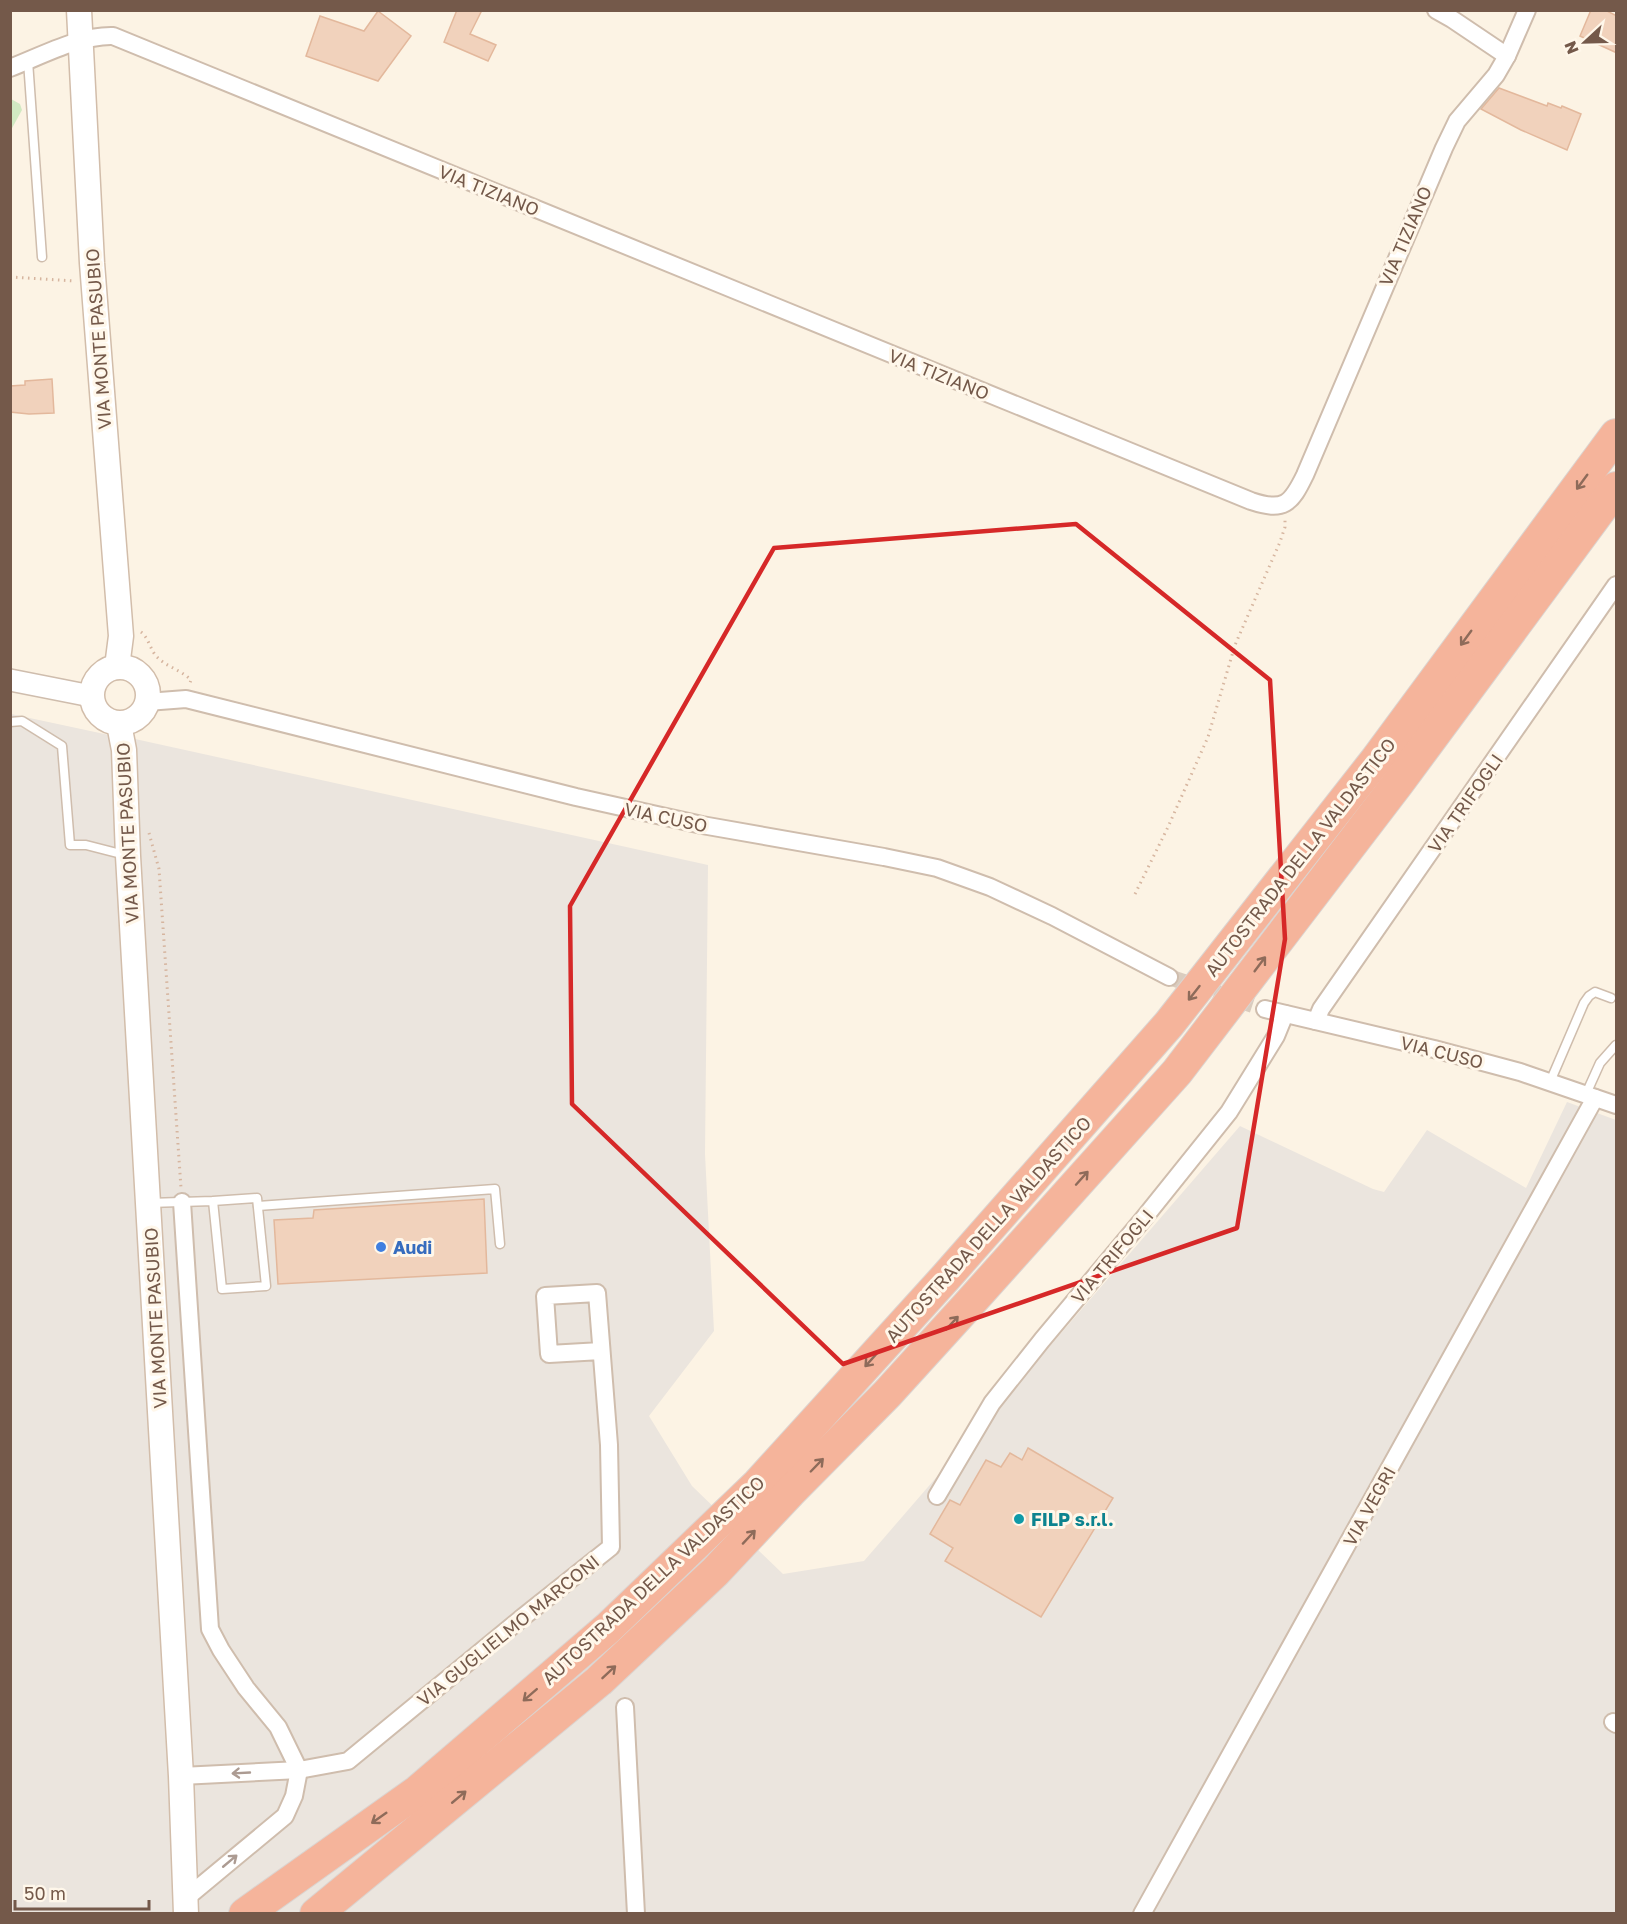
<svg xmlns="http://www.w3.org/2000/svg" width="1627" height="1924" font-family="'Golos Text',sans-serif">
<style>
.industrial{fill:#ebe5de}
.green{fill:#d1e9c2}
.building{fill:#f1d2bc;stroke:#e3b89c;stroke-width:1.5}
.lines{fill:none;stroke-linecap:round;stroke-linejoin:round}
.minor-tunnel{stroke:#daccbe;stroke-width:16;stroke-dasharray:16 8;stroke-linecap:butt}
.service-casing{stroke:#cfbdad;stroke-width:11}
.minor-casing{stroke:#cfbdad;stroke-width:20}
.tertiary-casing{stroke:#cfbdad;stroke-width:24}
.secondary-casing{stroke:#d2bdaa;stroke-width:27}
.motorway-casing{stroke:#dbd4d0;stroke-width:34}
.path{stroke:#d6b59f;stroke-width:3;stroke-dasharray:1.5 4.5;stroke-linecap:butt}
.service{stroke:#fff;stroke-width:8}
.minor{stroke:#fff;stroke-width:16}
.tertiary{stroke:#fff;stroke-width:21}
.secondary{stroke:#fff;stroke-width:24}
.motorway{stroke:#f5b49b;stroke-width:32}
.oneway{stroke:#8e6b5a}
.oneway2{stroke:#ac9b92}
.marked{fill:none;stroke:#d62828;stroke-width:4.5;stroke-linejoin:round}
.shop-dot{fill:#3f7fe0;stroke:#fff7ea;stroke-width:2}
.culture-dot{fill:#0f9aa8;stroke:#fff7ea;stroke-width:2}
.labels{text-anchor:middle;dominant-baseline:central;stroke-width:6;stroke-linejoin:round;paint-order:stroke}
.street-label{font-size:18px;fill:#74594a;stroke:#fff7ea}
.shop-label{font-size:18px;font-weight:bold;fill:#366cbe;stroke:#fff7ea;text-anchor:start}
.culture-label{font-size:18px;font-weight:bold;fill:#0d838f;stroke:#fff7ea;text-anchor:start}
</style>
<rect width="100%" height="100%" fill="#fcf3e4"/>
<polygon class="industrial" points="11,714 109,735 126,737 708,865 705,1154 714,1331 649,1416 692,1486 783,1574 864,1561 1240,1126 1373,1189 1384,1192 1427,1130 1526,1188 1567,1102 1616,1120 1616,1913 11,1914"/>
<polygon class="green" points="11,99 20,104 22,110 11,130"/>
<g class="building">
<polygon points="457,10 482,10 470,34 496,45 488,61 444,42"/>
<polygon points="1591,10 1605,10 1617,16 1617,53 1580,36"/>
<polygon points="378,11 411,36 378,81 306,56 320,16 364,31"/>
<polygon points="1499,88 1547,106 1548,103 1561,108 1562,106 1581,114 1567,150 1521,130 1481,109"/>
<polygon points="52,379 54,413 29,414 10,412 10,386 25,385 25,381"/>
<polygon points="484,1199 487,1273 278,1284 274,1220 313,1218 314,1210"/>
<polygon points="1028,1448 1113,1498 1041,1617 945,1561 953,1548 930,1534 950,1500 960,1505 986,1460 1001,1467 1010,1453 1022,1460"/>
</g>
<g class="lines">
<polyline class="minor-tunnel" points="1169,977 1265,1009"/>
<g class="service-casing">
<g id="service">
<polyline points="28,61 42,257"/>
<polyline points="10,722 22,721 62,746 70,845 86,845 125,855"/>
<polyline points="1550,1082 1584,1003 1589,996 1595,992 1611,998"/>
<polyline points="1586,1094 1600,1063 1616,1045"/>
<polyline points="149,1203 213,1201 222,1289 266,1286 257,1198 213,1201"/>
<polyline points="258,1206 495,1189 500,1244"/>
</g>
</g>
<g class="minor-casing">
<g id="minor">
<polyline points="1436,10 1452,19 1507,56"/>
<path d="M10 68C41 56 80 35 113 36L1251 501C1284 512 1291 504 1305 475L1444 148 1457 121 1496 75 1507 56 1527 10"/>
<polyline points="147,702 186,699 576,797 702,825 884,857 937,868 990,887 1052,916 1169,977"/>
<polyline points="1265,1009 1434,1049 1520,1072 1616,1105"/>
<polyline points="1316,1021 1321,1009 1616,585"/>
<polyline points="182,1202 210,1629 221,1650 246,1688 278,1727 299,1770"/>
<polyline points="937,1496 992,1403 1042,1340 1144,1218 1229,1112 1276,1036 1285,1014"/>
<polyline points="625,1707 636,1914"/>
<polyline points="1613,1722 1616,1724"/>
<polyline points="181,1776 299,1770 348,1761 523,1617 611,1547 609,1445 597,1293 545,1296 549,1354 601,1351"/>
<polyline points="185,1899 285,1816 294,1796 299,1770"/>
<polyline points="1142,1914 1595,1098"/>
</g>
</g>
<g class="tertiary-casing">
<polyline id="tertiary" points="10,680 91,696"/>
</g>
<g class="secondary-casing">
<g id="secondary">
<polyline points="79,10 92,263 121,636 117,667"/>
<circle cx="120" cy="695" r="28"/>
<polyline points="119,724 124,750 128,856 181,1776 186,1914"/>
</g>
</g>
<g class="motorway-casing">
<g id="motorway">
<polyline points="245,1914 418,1791 608,1628 758,1484 946,1277 1169,1024 1376,760 1616,435"/>
<polyline points="316,1914 599,1681 715,1572 790,1492 887,1394 968,1305 1177,1072 1398,783 1616,488"/>
</g>
</g>
<g class="path">
<polyline points="10,277 75,281"/>
<path d="M141 632C149 638 150 650 157 657 167 667 181 670 191 680L190 683"/>
<polyline points="149,833 159,869 181,1188"/>
<polyline points="1135,894 1168,827 1208,737 1235,645 1280,542 1285,527 1285,520"/>
</g>
<use href="#service" class="service"/>
<use href="#minor" class="minor"/>
<use href="#tertiary" class="tertiary"/>
<use href="#secondary" class="secondary"/>
<use href="#motorway" class="motorway"/>
</g>
<defs><path id="oneway-shaft" d="M-6 0H5M1.5-3L5.5 0L1.5 3" fill="none" stroke-width="1.6" stroke-linecap="round" stroke-linejoin="round" transform="scale(1.5)"/></defs>
<g class="oneway">
<use href="#oneway-shaft" transform="translate(1582 482) rotate(126)"/>
<use href="#oneway-shaft" transform="translate(1466 638) rotate(126)"/>
<use href="#oneway-shaft" transform="translate(1260 964) rotate(-53)"/>
<use href="#oneway-shaft" transform="translate(1194 993) rotate(128)"/>
<use href="#oneway-shaft" transform="translate(1082 1178) rotate(-48)"/>
<use href="#oneway-shaft" transform="translate(952 1323) rotate(-47)"/>
<use href="#oneway-shaft" transform="translate(871 1360) rotate(132)"/>
<use href="#oneway-shaft" transform="translate(817 1465) rotate(-46)"/>
<use href="#oneway-shaft" transform="translate(749 1537) rotate(-47)"/>
<use href="#oneway-shaft" transform="translate(609 1672) rotate(-43)"/>
<use href="#oneway-shaft" transform="translate(530 1695) rotate(139)"/>
<use href="#oneway-shaft" transform="translate(459 1797) rotate(-40)"/>
<use href="#oneway-shaft" transform="translate(379 1818) rotate(145)"/>
</g>
<g class="oneway2">
<use href="#oneway-shaft" transform="translate(241 1773) rotate(177)"/>
<use href="#oneway-shaft" transform="translate(230 1861) rotate(-40)"/>
</g>
<path class="marked" d="M1076 524 1270 680 1285 939 1237 1228 843 1364 572 1104 570 906 774 548Z"/>
<circle class="shop-dot" cx="381" cy="1247" r="6"/>
<circle class="culture-dot" cx="1019" cy="1519" r="6"/>
<g class="labels">
<g class="street-label">
<text transform="translate(489 190) rotate(22)">VIA TIZIANO</text>
<text transform="translate(1405 236) rotate(-67)">VIA TIZIANO</text>
<text transform="translate(98 339) rotate(-94)">VIA MONTE PASUBIO</text>
<text transform="translate(939 374) rotate(22)">VIA TIZIANO</text>
<text transform="translate(1465 803) rotate(-55)">VIA TRIFOGLI</text>
<text transform="translate(666 817) rotate(12)">VIA CUSO</text>
<text transform="translate(127 833) rotate(-93)">VIA MONTE PASUBIO</text>
<text transform="translate(1300 857) rotate(-52)">AUTOSTRADA DELLA VALDASTICO</text>
<text transform="translate(1442 1052) rotate(14)">VIA CUSO</text>
<text transform="translate(988 1229) rotate(-48)">AUTOSTRADA DELLA VALDASTICO</text>
<text transform="translate(1112 1256) rotate(-50)">VIA TRIFOGLI</text>
<text transform="translate(155 1318) rotate(-93)">VIA MONTE PASUBIO</text>
<text transform="translate(1369 1506) rotate(-61)">VIA VEGRI</text>
<text transform="translate(653 1580) rotate(-43)">AUTOSTRADA DELLA VALDASTICO</text>
<text transform="translate(508 1630) rotate(-39)">VIA GUGLIELMO MARCONI</text>
</g>
<g class="shop-label">
<text x="393" y="1247">Audi</text>
</g>
<g class="culture-label">
<text x="1031" y="1519">FILP s.r.l.</text>
</g>
</g>
<rect width="1627" height="1924" fill="none" stroke="#74594a" stroke-width="24"/>
<g transform="translate(1585 42) rotate(248)" stroke="#fff7ea" stroke-width="4.5" paint-order="stroke">
<path d="M0-4.5L10 22L0 15L-10 22Z" fill="#74594a"/>
<text y="-9" font-size="16" font-weight="bold" text-anchor="middle" fill="#74594a">N</text>
</g>
<path d="M15 1900v9h134v-9" fill="none" stroke="#74594a" stroke-width="3"/>
<text x="24" y="1900" font-size="18" fill="#74594a" stroke="#fff7ea" stroke-width="4.5" paint-order="stroke">50 m</text>
</svg>
